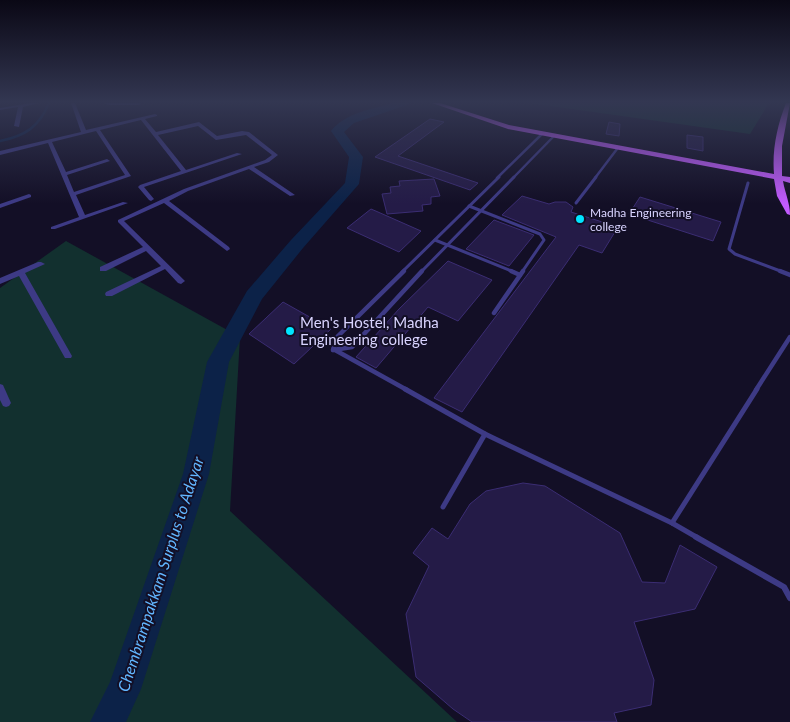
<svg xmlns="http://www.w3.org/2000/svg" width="790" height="722" font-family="Lato,sans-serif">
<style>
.green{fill:#12302f}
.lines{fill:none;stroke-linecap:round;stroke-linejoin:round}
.stream{stroke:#0c2248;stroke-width:2.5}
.river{fill:#0c2248;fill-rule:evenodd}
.building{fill:#241b47;stroke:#3b2d73}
.service-far4{stroke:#3d3a85;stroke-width:2.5}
.service-far3{stroke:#3d3a85;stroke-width:3}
.service-far2{stroke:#3d3a85;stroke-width:4.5}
.service-far1{stroke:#3d3a85;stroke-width:5}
.service{stroke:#3d3a85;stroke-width:6}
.minor{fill:#3d3a85;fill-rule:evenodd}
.primary{fill:#c25bff;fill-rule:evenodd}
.poi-dot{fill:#00e5ff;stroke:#130f26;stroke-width:2}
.labels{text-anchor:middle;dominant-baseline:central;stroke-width:4;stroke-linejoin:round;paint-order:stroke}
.far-poi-label{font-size:12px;fill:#d9d4ff;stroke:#130f26;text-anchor:start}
.poi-label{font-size:15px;fill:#d9d4ff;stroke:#130f26;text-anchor:start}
.water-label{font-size:16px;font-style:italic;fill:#62b6ff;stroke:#130f26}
</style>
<rect width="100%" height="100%" fill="#130f26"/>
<g class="green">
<polygon points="529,103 769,103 750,134"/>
<polygon points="66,241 240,337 230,511 457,722 0,722 0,288"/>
</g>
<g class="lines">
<path class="stream" d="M0 141C25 136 39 127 49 103"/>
<path class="river" d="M393 103H409L407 105 354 123 344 132 363 157 359 184 303 248 262 299 229 362 209 474 141 689 126 722H90L110 682 183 474 207 362 247 291 291 240 345 183 349 157 331 131C345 113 372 109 393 103Z"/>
</g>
<g class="building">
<polygon points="430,119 444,122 398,156 478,183 470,190 375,157"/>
<polygon points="609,122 620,124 619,136 606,134"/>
<polygon points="687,135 703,137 703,151 687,148"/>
<polygon points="434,179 440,196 431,197 431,204 422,205 423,211 387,214 382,194 391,193 390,187 400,186 399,181"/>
<polygon points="522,196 549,204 555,202 566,202 573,207 571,212 618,227 602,253 579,245 462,412 434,398 556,237 502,215"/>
<polygon points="640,197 721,222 713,241 629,214"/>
<polygon points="371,209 378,212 421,231 399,252 347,228"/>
<polygon points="494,220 534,235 509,266 466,249"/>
<polygon points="448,261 492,280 458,321 428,307 376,368 356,357 399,309"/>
<polygon points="283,302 331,329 294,364 249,334"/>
<polygon points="523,483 545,486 620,533 642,582 665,583 680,545 717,567 695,609 634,622 654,680 651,705 614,713 617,722 472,722 453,709 416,677 406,614 429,566 413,553 432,528 448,539 470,504 486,491"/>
</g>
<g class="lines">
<g class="service-far4">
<polyline points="497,178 542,134"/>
<polyline points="513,178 554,136"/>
<polyline points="595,178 617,149"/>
</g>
<g class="service-far3">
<polyline points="748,183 729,249 735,254 783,272"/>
<polyline points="576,203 596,177"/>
<polyline points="469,206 540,234 544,240 522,272"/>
<polyline points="435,240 514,272"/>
<polyline points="402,272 499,177"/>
<polyline points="421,272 514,177"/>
</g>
<g class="service-far2">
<polyline points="511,271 520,275"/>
<polyline points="780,271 790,275"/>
<polyline points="494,313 523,271"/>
<polyline points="333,350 352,347 422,271"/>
<polyline points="333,350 336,338 404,271"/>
<polyline points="335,350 407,390"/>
<polyline points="756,390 790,337"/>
</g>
<g class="service-far1">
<polyline points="405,389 485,434 443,507"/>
<polyline points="485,434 672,523 698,538"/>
<polyline points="672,523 757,389"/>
</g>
<polyline class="service" points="696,537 784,587 790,598"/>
<g class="minor">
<polygon points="31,103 39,103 23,107 19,127 14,126 18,107 0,110 0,108"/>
<path d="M71 103H75L86 130 155 114 157 115V116L145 119 156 132 199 122 217 136 242 131 249 132 278 155 269 162 254 167 295 195 290 196 249 169 188 191 169 201 229 247 230 249 227 251 164 203 124 221 185 281 181 284 178 283 165 269 112 296H106L105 294 106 292 161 266 146 251 106 271H100V267L143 247 118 222V220L184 189 265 160 272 155 246 135 216 140 198 126 158 135 186 170 237 153 242 154 144 187 154 199 151 201 149 200 138 187 140 185 181 171 141 120 100 130 131 176 76 195 85 215 123 202 128 203 55 229H51V227L79 217 48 143 0 155V151L81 132ZM96 131 125 175 74 192 67 175 110 161 107 159 66 172 52 142Z"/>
<polygon points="103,103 139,103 141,104 139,105 109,105"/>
<polygon points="29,194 31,195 31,197 0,208 0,204"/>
<polygon points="38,262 41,262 45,264 25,273 72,356 71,358 65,358 19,276 0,284 0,278"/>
<polygon points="0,384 3,385 11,403 9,406 6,407 3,406 0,400"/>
</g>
<path class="primary" d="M432 103H440L509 125 774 174C772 150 777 126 786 103H790L782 146V176L790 177V183L783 181C785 193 790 203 790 215L787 214 777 196 774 179 508 129Z"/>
</g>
<linearGradient id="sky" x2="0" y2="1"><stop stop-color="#0a0815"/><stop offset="0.5" stop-color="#333752"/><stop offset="1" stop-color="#333752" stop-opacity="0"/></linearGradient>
<rect width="790" height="204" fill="url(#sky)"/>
<g class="poi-dot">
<circle cx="580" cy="219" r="5"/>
<circle cx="290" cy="331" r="5"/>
</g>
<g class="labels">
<g class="far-poi-label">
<text x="590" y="212">Madha Engineering<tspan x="590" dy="14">college</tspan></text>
</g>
<g class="poi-label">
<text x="300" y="322">Men's Hostel, Madha<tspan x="300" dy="17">Engineering college</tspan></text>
</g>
<g class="water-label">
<text transform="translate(160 574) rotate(-72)">Chembrampakkam Surplus to Adayar</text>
</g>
</g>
</svg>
